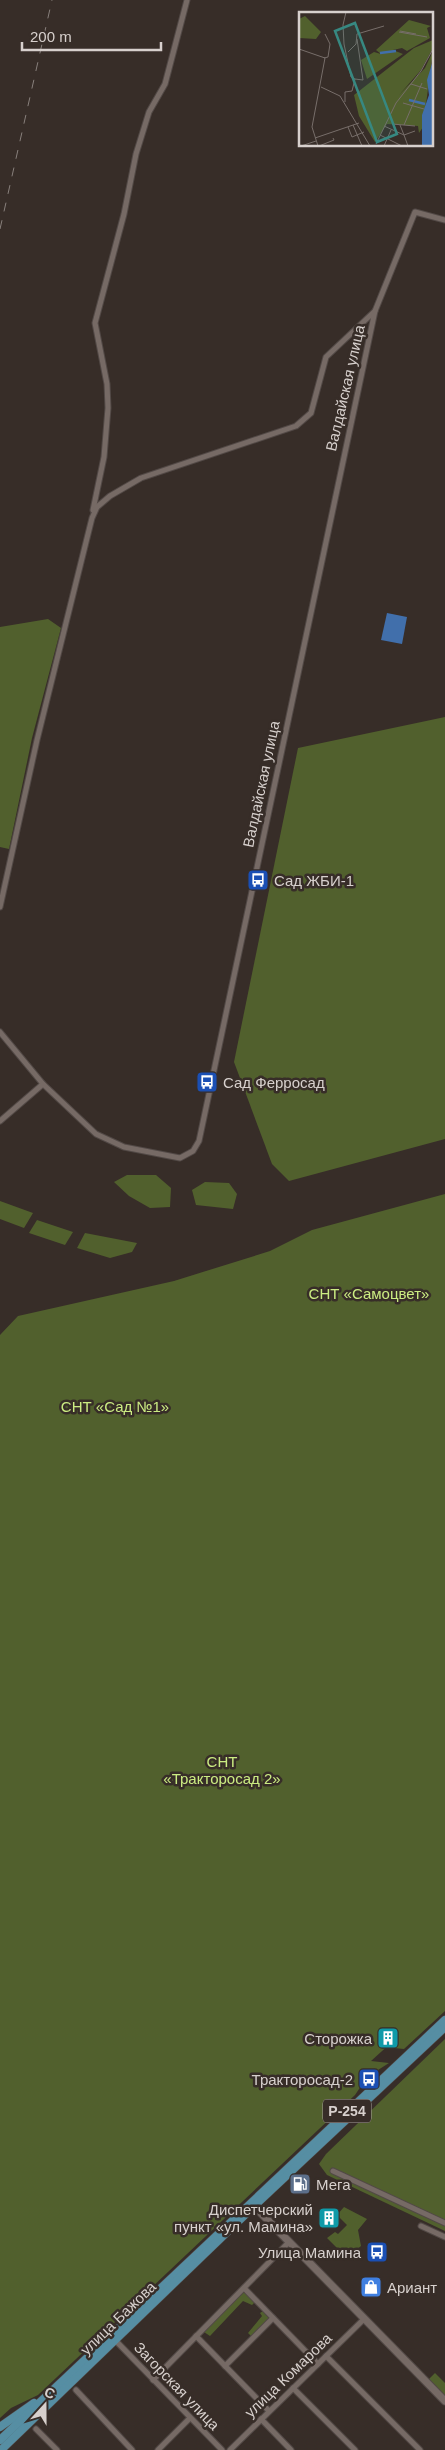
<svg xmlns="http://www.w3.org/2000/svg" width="445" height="2450" font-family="Helvetica,sans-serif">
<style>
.green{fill:#51602d}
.water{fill:#416fab}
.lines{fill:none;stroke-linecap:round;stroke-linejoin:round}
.street-casing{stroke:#524946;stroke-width:7}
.secondary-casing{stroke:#524946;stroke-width:9}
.primary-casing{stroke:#524946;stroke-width:9}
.street{stroke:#766a65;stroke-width:5}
.secondary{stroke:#766a65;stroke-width:7}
.primary{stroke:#568ea3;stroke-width:8}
.rail{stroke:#88807c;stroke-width:1;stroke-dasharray:9 9;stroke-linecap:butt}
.labels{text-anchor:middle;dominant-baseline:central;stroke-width:5;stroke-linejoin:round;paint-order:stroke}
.shield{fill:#372d28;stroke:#a79f9c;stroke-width:1}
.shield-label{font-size:14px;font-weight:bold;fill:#d7d0cd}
.street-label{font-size:15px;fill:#d7d0cd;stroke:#372d28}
.poi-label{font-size:15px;fill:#d7d0cd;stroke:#372d28;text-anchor:start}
.park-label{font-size:15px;fill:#cbec82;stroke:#372d28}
.inset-river{fill:none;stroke:#416fab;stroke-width:2.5}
.inset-road{fill:none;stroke:#776e6a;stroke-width:1}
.view{fill:#378881;fill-opacity:0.15;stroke:#378881;stroke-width:2.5}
.inset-edge{fill:none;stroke:#d7d0cd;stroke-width:2.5}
</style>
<rect width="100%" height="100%" fill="#372d28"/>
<g class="green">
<polygon points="48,619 61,628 32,738 9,849 0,847 0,627"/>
<polygon points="445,717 445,1139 289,1181 272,1164 234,1062 298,748"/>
<polygon points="127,1175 156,1175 171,1188 170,1207 150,1208 129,1196 114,1182"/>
<polygon points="205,1182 229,1183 237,1194 233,1209 196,1205 192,1190"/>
<polygon points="445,1194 445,2011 404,2049 394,2048 392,2042 371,2061 389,2063 367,2077 355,2095 38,2395 11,2408 0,2418 0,1335 18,1316 174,1281 270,1251 312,1230"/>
<polygon points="0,1201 33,1213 24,1228 0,1219"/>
<polygon points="37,1220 73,1232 65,1245 29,1233"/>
<polygon points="85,1233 137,1243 132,1252 110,1258 77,1248"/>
<polygon points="445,2039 445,2231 327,2175 319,2164 326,2154"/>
<polygon points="344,2207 367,2219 358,2230 361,2246 349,2256 343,2254 327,2238 335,2232 338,2234 347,2225 337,2215"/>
<polygon points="243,2291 255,2302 252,2305 243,2301 210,2336 204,2332"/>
<polygon points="263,2311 270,2319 252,2337 248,2333 262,2316 260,2313"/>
<polygon points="435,2373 445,2383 445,2397 428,2380"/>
</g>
<polygon class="water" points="387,613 407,617 402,644 381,640"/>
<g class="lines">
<g class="street-casing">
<g id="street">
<polyline points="93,510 104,457 108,408 107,384 95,323 124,214 136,154 149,112 165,84 187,0"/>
<polyline points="0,907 37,740 92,518 97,507 110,496 141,478 296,426 311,413 326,357 375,311 415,212 445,220"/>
<polyline points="0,1032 43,1084"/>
<polyline points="0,1121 43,1084 96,1134 124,1147 180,1158 193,1151 199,1141 375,311"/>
<polyline points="333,2171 445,2223"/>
<polyline points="421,2226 445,2237"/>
<polyline points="244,2288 318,2364"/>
<polyline points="196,2336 269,2411"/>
<polyline points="115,2340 222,2450"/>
<polyline points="326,2356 420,2450"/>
<polyline points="225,2366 273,2318"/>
<polyline points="153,2380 288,2243"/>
<polyline points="293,2388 355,2450"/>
<polyline points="76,2390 132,2450"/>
<polyline points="261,2419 291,2450"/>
<polyline points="36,2429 57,2450"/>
<polyline points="158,2450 190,2418"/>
<polyline points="230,2450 364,2319"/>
</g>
</g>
<g class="secondary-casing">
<polyline id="secondary" points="254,2206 445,2401"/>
</g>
<g class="primary-casing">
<g id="primary">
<polyline points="0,2427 34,2403"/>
<polyline points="0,2440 445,2020"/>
<polyline points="1,2450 254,2206 445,2027"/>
</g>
</g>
<use href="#street" class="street"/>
<use href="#secondary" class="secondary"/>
<use href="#primary" class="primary"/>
<polyline class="rail" points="0,229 52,0"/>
</g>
<defs>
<g id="bus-square" transform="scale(1.125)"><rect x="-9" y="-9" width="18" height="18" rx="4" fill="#1a4fb4" stroke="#372d28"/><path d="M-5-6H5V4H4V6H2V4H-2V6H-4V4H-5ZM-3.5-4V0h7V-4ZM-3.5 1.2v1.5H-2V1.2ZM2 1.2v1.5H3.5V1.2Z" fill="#fff"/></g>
<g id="building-square" transform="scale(1.125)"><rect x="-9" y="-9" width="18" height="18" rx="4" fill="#0f9aa8" stroke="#372d28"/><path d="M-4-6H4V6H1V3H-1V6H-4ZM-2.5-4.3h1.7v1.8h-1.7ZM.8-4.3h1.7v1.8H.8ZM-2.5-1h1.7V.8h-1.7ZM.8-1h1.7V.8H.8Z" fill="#fff"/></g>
<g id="fuel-square" transform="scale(1.125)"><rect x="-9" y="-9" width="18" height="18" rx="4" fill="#5c6f8a" stroke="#372d28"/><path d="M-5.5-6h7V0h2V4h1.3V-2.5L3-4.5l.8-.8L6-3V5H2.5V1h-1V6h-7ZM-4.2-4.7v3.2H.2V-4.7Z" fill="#fff"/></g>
<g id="shop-square" transform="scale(1.125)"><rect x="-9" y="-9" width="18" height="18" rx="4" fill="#3f7fe0" stroke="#372d28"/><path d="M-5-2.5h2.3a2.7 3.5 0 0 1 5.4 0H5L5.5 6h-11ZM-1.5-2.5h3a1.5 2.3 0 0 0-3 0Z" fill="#fff"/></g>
</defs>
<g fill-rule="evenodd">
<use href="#bus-square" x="258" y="880"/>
<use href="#bus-square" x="207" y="1082"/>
<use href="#building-square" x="388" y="2038"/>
<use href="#bus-square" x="369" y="2079"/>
<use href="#fuel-square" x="300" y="2184"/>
<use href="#building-square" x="329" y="2218"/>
<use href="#bus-square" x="377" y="2252"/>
<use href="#shop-square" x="371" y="2287"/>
</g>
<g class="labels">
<rect class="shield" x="323" y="2099.5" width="48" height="23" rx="4"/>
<g class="shield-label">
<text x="347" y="2111">Р-254</text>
</g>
<g class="street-label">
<text transform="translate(345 388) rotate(-77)">Валдайская улица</text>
<text transform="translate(261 784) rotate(-78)">Валдайская улица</text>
<text transform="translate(118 2318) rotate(-44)">улица Бажова</text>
<text transform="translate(288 2375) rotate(-44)">улица Комарова</text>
<text transform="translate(177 2386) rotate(46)">Загорская улица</text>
</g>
<g class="poi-label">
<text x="274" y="880">Сад ЖБИ-1</text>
<text x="223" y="1082">Сад Ферросад</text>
<text x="372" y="2038" text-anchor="end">Сторожка</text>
<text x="353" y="2079" text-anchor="end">Тракторосад-2</text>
<text x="316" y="2184">Мега</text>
<text x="313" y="2209" text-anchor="end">Диспетчерский<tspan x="313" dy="17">пункт «ул. Мамина»</tspan></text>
<text x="361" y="2252" text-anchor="end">Улица Мамина</text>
<text x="387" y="2287">Ариант</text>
</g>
<g class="park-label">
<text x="369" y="1293">СНТ «Самоцвет»</text>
<text x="115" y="1406">СНТ «Сад №1»</text>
<text x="222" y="1761">СНТ<tspan x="222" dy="17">«Тракторосад 2»</tspan></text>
</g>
</g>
<g transform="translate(299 12)">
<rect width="134" height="134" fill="#372d28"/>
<path d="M6 4 22 20 17 27 0 26V7ZM110 8 132 14 128 16 131 26 108 39 103 36 94 38 104 42 68 67 62 48 75 40 82 42 77 38ZM134 28V36L122 58 100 83 126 56 134 39 124 115 120 121 119 114 88 112 76 130 60 104 55 83 115 36Z" fill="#51602d"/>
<path d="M134 48V134H123V103L130 83 128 68Z" fill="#416fab"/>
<path class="inset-river" d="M81 41 97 39M110 88 126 92"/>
<path class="inset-road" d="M47 0 44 13 45 32 52 65 56 67M101 19 117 22M100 20 128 25M0 37 26 46 13 115 19 134M49 40 57 32 58 22 85 14M25 46 29 45 31 32 26 22M112 72 128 77M22 75 41 84 71 134M46 90V80L53 79 56 67 64 68 58 27M104 91 125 97M93 112 116 114M54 113 63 134M101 113 105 123 116 119M105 113 123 71M85 114 105 123 109 134M49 115 53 125 65 120M81 123 103 134M16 126 60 111M77 132 97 91 122 59 134 37M2 134 17 129M20 134 35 128 34 126M85 134 92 118"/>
<path class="view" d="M56 11 98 122 78 130 36 19Z"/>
<rect width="134" height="134" class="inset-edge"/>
</g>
<g transform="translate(45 2405) rotate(21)" stroke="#372d28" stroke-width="4" paint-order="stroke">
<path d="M0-4L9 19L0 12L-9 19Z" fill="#d7d0cd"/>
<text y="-8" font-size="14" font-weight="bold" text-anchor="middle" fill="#d7d0cd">С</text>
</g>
<path d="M22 42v8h139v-8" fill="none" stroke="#d7d0cd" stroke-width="2.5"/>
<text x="30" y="42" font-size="15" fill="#d7d0cd" stroke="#372d28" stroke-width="4" paint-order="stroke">200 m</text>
</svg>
